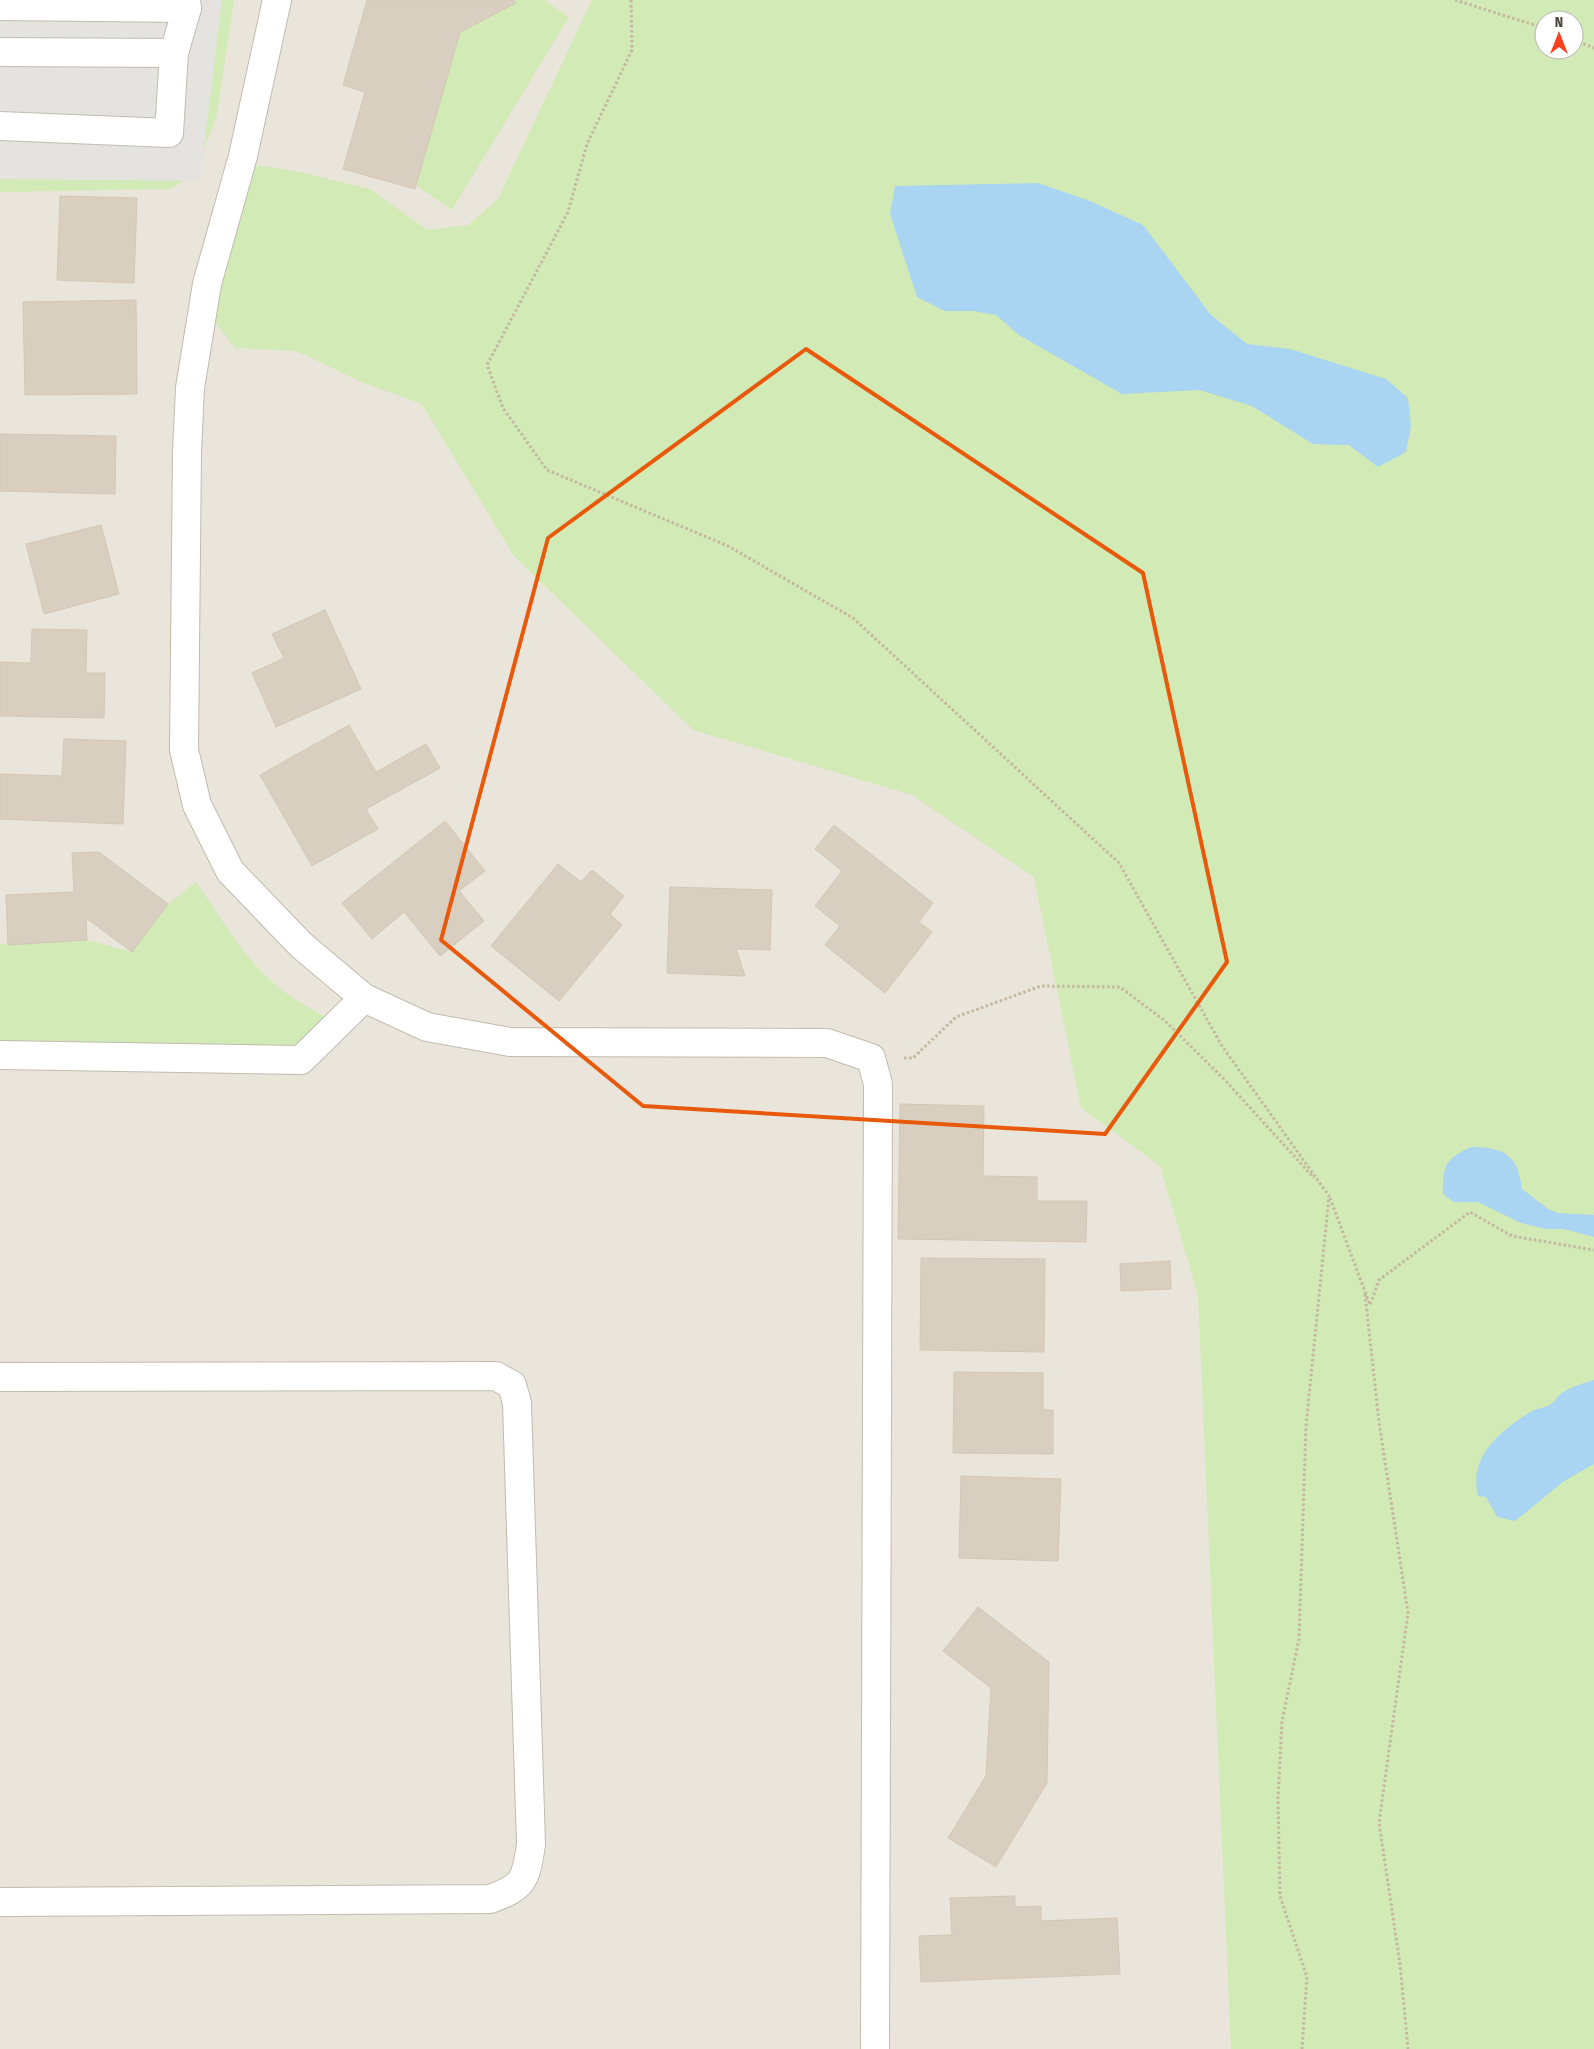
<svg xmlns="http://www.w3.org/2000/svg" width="1594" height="2049" font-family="'Fira Sans Condensed',sans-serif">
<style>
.residential{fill:#eae5da;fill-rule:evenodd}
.green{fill:#d2eab5;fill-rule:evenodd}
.parking{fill:#e5e3e0}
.water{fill:#a9d4f2}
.building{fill:#d8cfc1;stroke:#d3c7b4}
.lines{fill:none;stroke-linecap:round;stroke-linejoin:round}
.street-casing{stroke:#c2bbae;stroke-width:30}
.path{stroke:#c4b79f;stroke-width:3;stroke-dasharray:2.5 2.5;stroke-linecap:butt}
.street{stroke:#fff;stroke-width:28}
.marked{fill:none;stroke:#e8590c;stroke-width:4;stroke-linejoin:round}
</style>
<rect width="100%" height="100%" fill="#f6f3ec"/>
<path class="residential" d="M0 0H1594V2049H0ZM1544 20H1574V50H1544Z"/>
<g class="green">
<polygon points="212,0 234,0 217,115 195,173 171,189 0,192 0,143"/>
<polygon points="514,0 544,0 569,17 452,210 414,184 460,32 515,3"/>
<path d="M592 0H1594V2049H1231L1198 1295 1160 1166 1081 1108 1034 877 912 795 693 730 514 556 422 404 361 382 297 351 235 348 204 308 240 163 301 172 370 189 427 230 468 225 498 199ZM1544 20H1574V50H1544Z"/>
<path d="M196 882C217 912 243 956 270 980 289 998 315 1012 339 1023L301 1060 0 1055V944L87 940 132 952 168 904Z"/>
</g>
<polygon class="parking" points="0,0 222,0 200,181 0,179"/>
<g class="water">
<polygon points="1038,183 1090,201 1143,225 1211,315 1247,344 1290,349 1386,379 1408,398 1411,426 1406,452 1378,467 1349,445 1313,444 1252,406 1199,390 1122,394 1019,335 996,315 973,311 945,311 917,297 890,214 895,186"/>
<path d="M1471 1147C1504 1147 1518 1155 1522 1189L1548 1209 1558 1213 1594 1215V1237L1564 1229H1546L1521 1223 1478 1202H1454L1443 1194C1443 1165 1444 1160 1471 1147Z"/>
<path d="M1594 1380V1464L1564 1481 1515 1521 1497 1517 1486 1497 1478 1496C1468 1455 1502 1430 1532 1411 1538 1408 1545 1408 1551 1404 1555 1401 1558 1396 1562 1393 1571 1387 1583 1383 1594 1380Z"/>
</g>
<g class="building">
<polygon points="367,0 514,0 516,3 460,32 415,189 343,169 365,92 343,85"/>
<polygon points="60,196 137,198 134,283 57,280"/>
<polygon points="136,300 137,394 25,395 23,302"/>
<polygon points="0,434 116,436 115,494 0,491"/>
<polygon points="101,525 119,594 44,614 26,544"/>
<polygon points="325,610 361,689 276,727 252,673 284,658 272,634"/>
<polygon points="32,629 87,630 86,673 105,673 104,718 0,716 0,662 31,663"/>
<polygon points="349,725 376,772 426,744 440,768 366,809 378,829 312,866 260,775"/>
<polygon points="64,739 126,741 123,824 0,819 0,774 62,776"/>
<polygon points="445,821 485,871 459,891 484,921 440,956 404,912 372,939 342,903"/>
<polygon points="834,825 933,903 919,922 932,932 885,993 825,945 840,926 815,906 842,871 815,849"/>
<polygon points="99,852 168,904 132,952 86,918 87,940 8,945 6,895 74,892 72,853"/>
<polygon points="558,864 581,882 592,870 624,896 610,914 622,925 559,1001 491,946"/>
<polygon points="670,887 772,890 770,950 736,949 745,976 667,973"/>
<polygon points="900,1104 984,1106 983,1176 1037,1177 1037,1201 1087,1201 1086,1242 898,1239"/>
<polygon points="921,1258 1045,1259 1044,1352 920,1350"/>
<polygon points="1170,1261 1171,1289 1121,1291 1120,1264"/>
<polygon points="954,1372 1043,1373 1043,1410 1053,1410 1053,1454 953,1453"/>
<polygon points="961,1476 1061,1479 1058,1561 959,1558"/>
<polygon points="978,1607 1049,1662 1047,1783 996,1867 948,1838 986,1776 991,1688 943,1651"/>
<polygon points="1015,1896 1015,1907 1041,1906 1041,1921 1117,1918 1120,1974 921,1982 919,1936 952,1935 950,1898"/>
</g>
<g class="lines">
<g class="street-casing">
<g id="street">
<polyline points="277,0 243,156 207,284 190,388 187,451 184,750 197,805 230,871 301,945 364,998 427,1027 510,1042 827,1043 871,1058 878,1084 875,2049"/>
<polyline points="0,6 187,8"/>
<polyline points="0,52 174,53"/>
<polyline points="0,126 169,133 174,53 187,8 186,0"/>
<polyline points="0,1055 301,1060 364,998"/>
<path d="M0 1377 496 1376 512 1385 517 1403 531 1844C526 1880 524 1887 490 1899L0 1902"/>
</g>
</g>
<g class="path">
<polyline points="631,0 632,50 587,144 568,212 487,365 503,408 547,470 728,546 853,618 1119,863 1222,1046 1329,1196 1306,1426 1299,1639 1282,1721 1278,1799 1280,1896 1307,1977 1302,2049"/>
<polyline points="1455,0 1544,28"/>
<polyline points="1574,40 1594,48"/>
<polyline points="904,1058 913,1058 956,1017 1041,986 1120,987 1165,1021 1224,1079 1314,1178"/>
<polyline points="1330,1198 1370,1305 1379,1280 1470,1212 1512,1236 1594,1250"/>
<polyline points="1365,1294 1379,1422 1408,1613 1379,1823 1400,1964 1408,2049"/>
</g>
<use href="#street" class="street"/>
</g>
<path class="marked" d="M806 349 1143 573 1227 962 1105 1134 643 1106 441 940 548 538Z"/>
<g transform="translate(1559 35)"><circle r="24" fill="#ffffff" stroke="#b7b4b0"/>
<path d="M0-4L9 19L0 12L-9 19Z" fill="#fc3f1d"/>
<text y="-8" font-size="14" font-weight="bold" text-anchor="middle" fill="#4b4439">N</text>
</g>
</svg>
